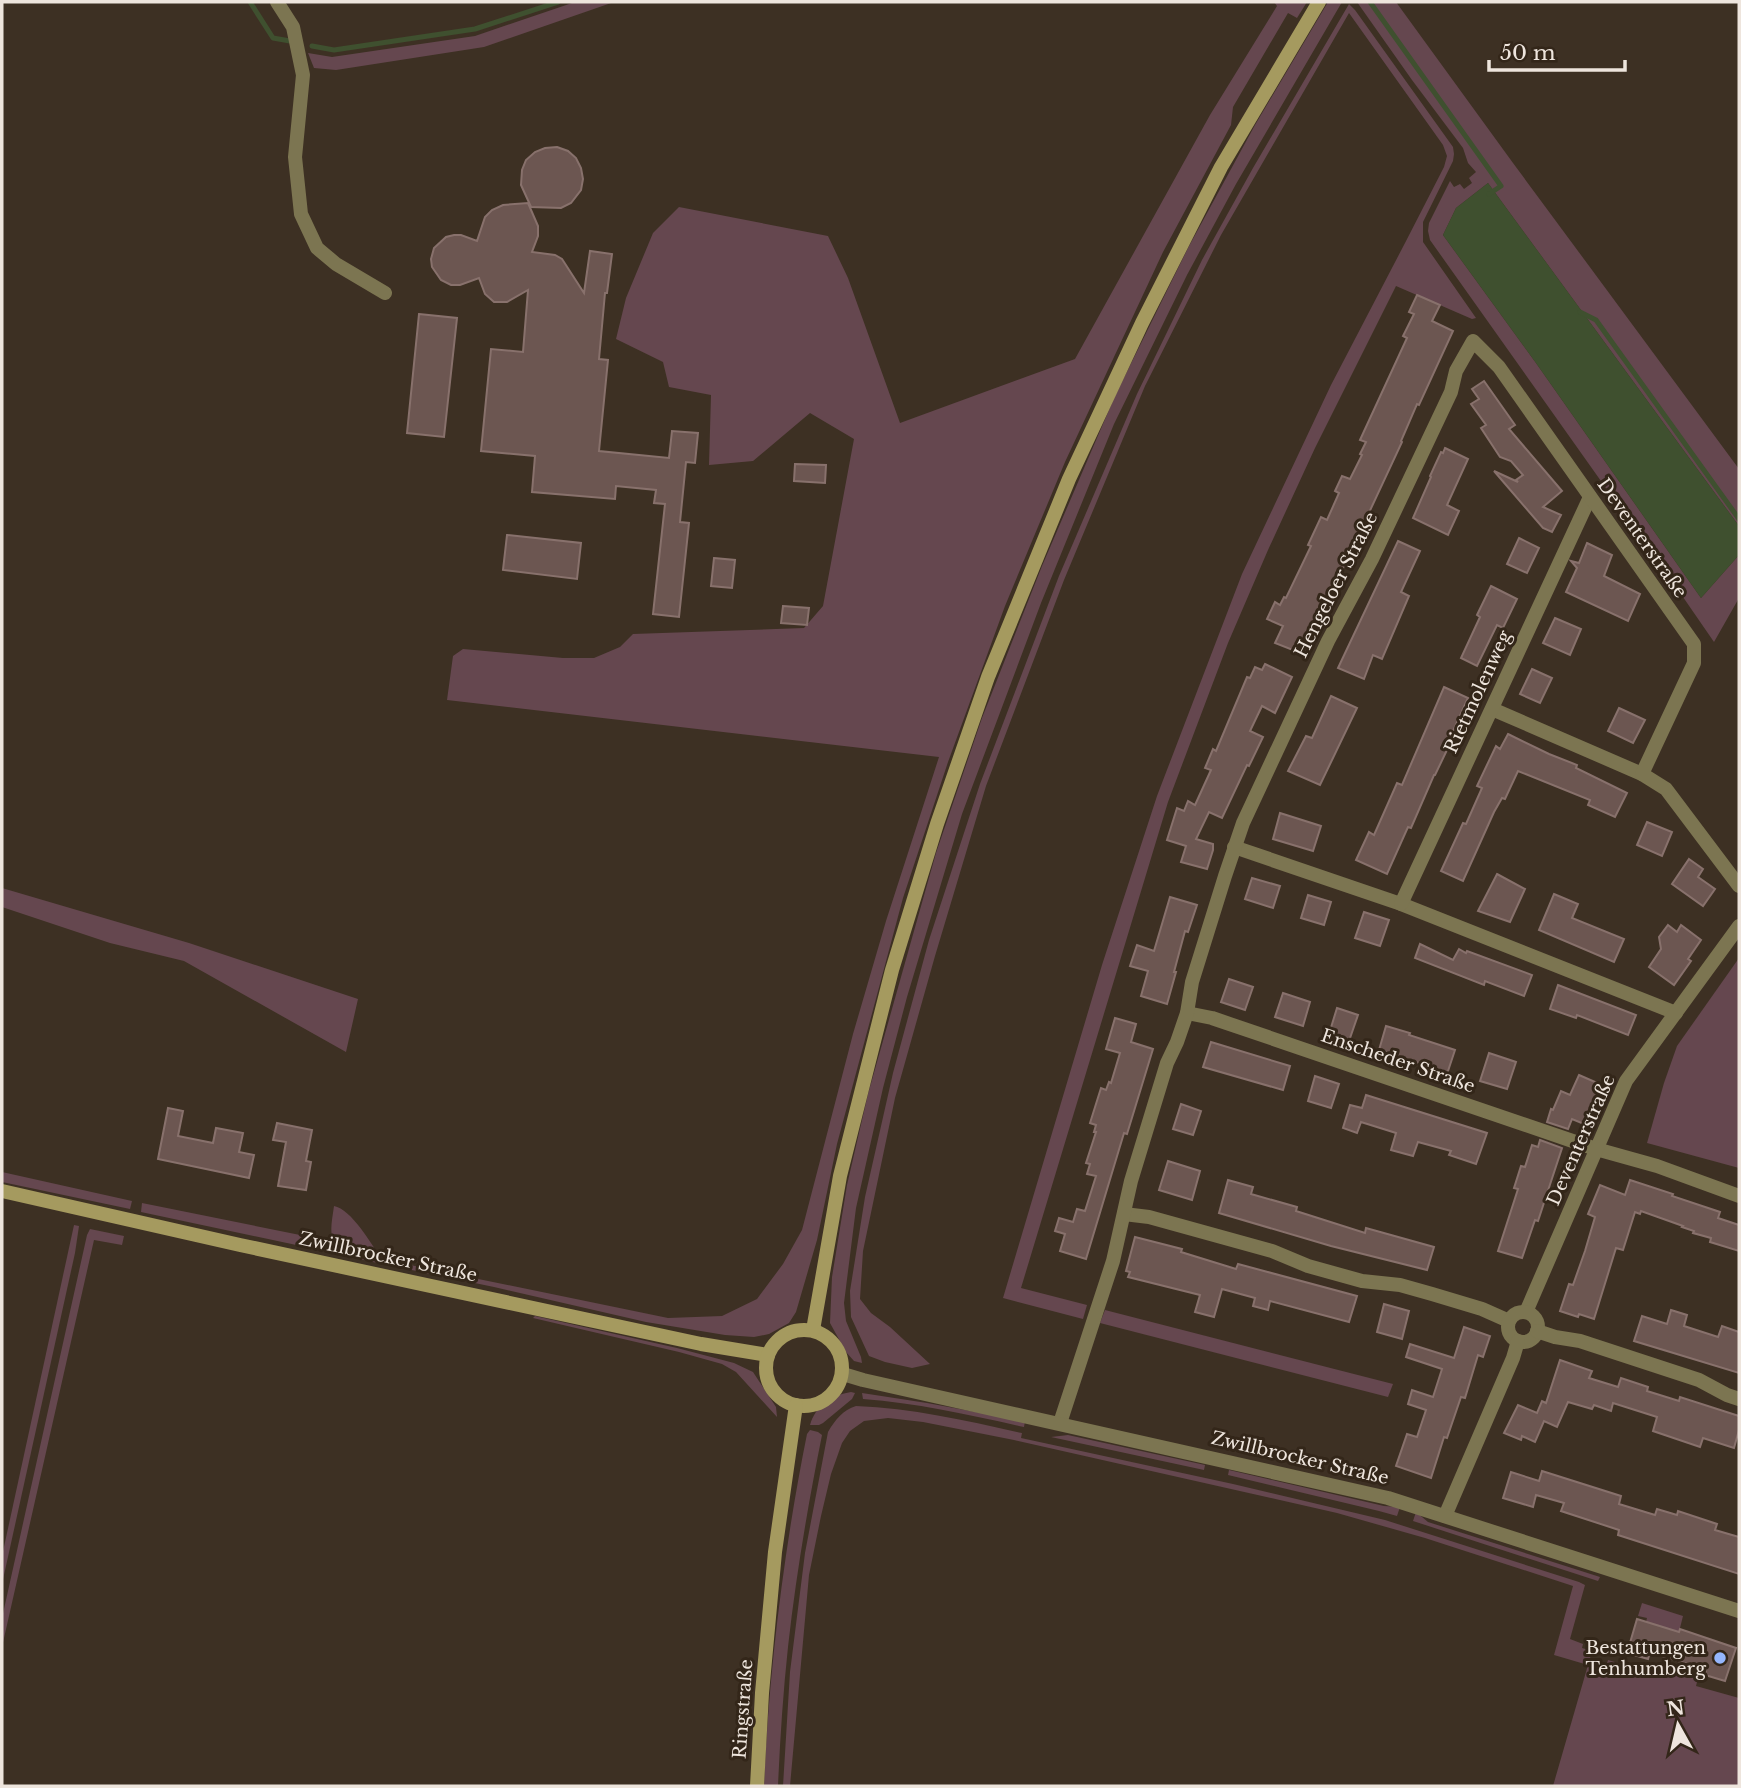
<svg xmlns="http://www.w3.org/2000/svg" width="1741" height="1788" font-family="'Libre Baskerville',serif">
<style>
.green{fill:#65474f}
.water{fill:#3f502f}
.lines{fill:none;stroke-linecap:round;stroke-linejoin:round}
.stream{stroke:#3f502f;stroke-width:5}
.building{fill:#6c5651;stroke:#88716c;stroke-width:2}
.minor{stroke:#7c7551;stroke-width:14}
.tertiary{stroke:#7c7551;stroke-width:14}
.secondary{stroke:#a59a5f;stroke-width:14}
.poi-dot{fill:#95b6fd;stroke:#332619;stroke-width:2.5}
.labels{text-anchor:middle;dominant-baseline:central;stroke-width:6;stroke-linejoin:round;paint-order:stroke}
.street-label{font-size:18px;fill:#eee5dd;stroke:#332619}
.poi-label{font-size:18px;fill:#eee5dd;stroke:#332619;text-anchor:end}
</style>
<rect width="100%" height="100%" fill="#3d3023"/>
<g class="green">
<polygon points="575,2 614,2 484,47 336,70 314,68 308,53 332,57 475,36"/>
<path d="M1274 2H1307L1297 18 1288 13 1233 107 1231 125 1163 252 1065 462 1005 606 948 762 903 898 837 1144 817 1240 796 1312 789 1323 769 1334 754 1337 725 1335 646 1322 494 1287 344 1256C327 1239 331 1228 334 1206 351 1209 372 1244 381 1259L668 1318 722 1316 757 1299 783 1264 802 1230 853 1034 886 921 939 757 447 700 453 656 463 649 563 658H594L620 647 633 634 804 628 823 606 854 439 810 413 753 461 709 465 711 395 669 387 663 362 616 339 626 298 653 233 679 207 828 236 848 278 900 423 1075 359 1210 115 1277 6Z"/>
<polygon points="1328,2 1342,2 1236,184 1187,275 1114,424 1041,603 962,814 907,997 883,1088 856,1208 844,1303 846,1321 861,1357 862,1363 854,1361 846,1352 830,1323 832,1277 847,1185 868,1094 936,853 982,718 1042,566 1115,396 1188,248 1255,125"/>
<polygon points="1357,2 1396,2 1513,163 1739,469 1739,526 1488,183 1456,208 1443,235 1536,363 1701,598 1739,555 1739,598 1714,642 1674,584 1430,240 1428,231 1429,223 1450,181 1454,187 1460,184 1464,189 1472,183 1469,178 1476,172 1468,163 1463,148 1412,80"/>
<polygon points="1349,4 1355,10 1453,147 1454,154 1453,161 1423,222 1423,242 1476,318 1472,319 1396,286 1315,448 1268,550 1228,643 1168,802 1021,1288 1087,1305 1083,1319 1003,1298 1102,965 1157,796 1242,574 1331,385 1405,243 1444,167 1447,156 1443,145 1349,13 1221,235 1145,386 1064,580 986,786 935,956 895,1098 863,1251 860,1299 871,1313 890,1327 930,1364 912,1368 885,1362 869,1356 851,1317 850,1291 865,1197 893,1073 929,940 980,784 1059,576 1137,394 1202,260 1253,168"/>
<polygon points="2,888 189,943 358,999 346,1052 184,961 110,943 2,907"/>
<polygon points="1739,958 1739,1168 1647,1143 1664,1083 1677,1046"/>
<polygon points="2,1172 132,1201 130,1209 2,1182"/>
<polygon points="142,1203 310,1237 315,1239 311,1243 301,1246 141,1212"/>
<polygon points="74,1225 79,1226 75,1253 2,1584 2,1556"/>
<polygon points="90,1229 124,1236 122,1245 94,1240 2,1647 2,1618 87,1235"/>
<polygon points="1105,1310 1393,1384 1388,1397 1100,1323"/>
<polygon points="535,1316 677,1348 734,1363 753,1372 776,1407 777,1417 736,1372 722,1364 679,1352 533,1318"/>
<path d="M851 1392 855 1393 852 1399 823 1423 819 1425H810C815 1406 832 1395 851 1392Z"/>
<path d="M862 1393 927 1403 1025 1421 1024 1427C970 1415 917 1403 863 1399Z"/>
<path d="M856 1406C913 1408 967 1421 1022 1433L1021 1438 1233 1484 1385 1520 1579 1582 1585 1585 1570 1639 1583 1644 1582 1648 1592 1651 1589 1662 1606 1667 1608 1660 1663 1676 1667 1664 1699 1674 1696 1686 1739 1698V1786H1553L1588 1665 1554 1655 1573 1586 1425 1538 1337 1513 1014 1440 923 1422 888 1418 864 1421 850 1431 842 1443 831 1474 821 1516 809 1575 790 1786H783L790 1672 805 1553 828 1432C835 1420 843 1410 856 1406Z"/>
<path d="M810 1430 818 1432 822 1435C808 1505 796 1575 788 1647 783 1693 780 1740 778 1786H764C769 1668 784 1549 807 1434Z"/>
<polygon points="1068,1435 1205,1465 1204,1470 1051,1437"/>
<polygon points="1229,1470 1384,1506 1400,1507 1397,1516 1379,1511 1228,1475"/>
<polygon points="1416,1512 1428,1522 1600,1577 1598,1581 1413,1521"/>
<polygon points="1642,1603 1683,1616 1679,1632 1646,1622 1647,1618 1638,1616"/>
</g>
<polygon class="water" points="1488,183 1739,526 1739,555 1701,598 1536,363 1443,235 1456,208"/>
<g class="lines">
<g class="stream">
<polyline points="250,2 273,38 290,41"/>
<polyline points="1370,2 1501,186 1489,194"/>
<polyline points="312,46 334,50 475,29 558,2"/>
<polyline points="1580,312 1596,320 1739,519"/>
</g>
</g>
<g class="building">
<polygon points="557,147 568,151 576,158 581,168 583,179 581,190 571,203 561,208 531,207 521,185 522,170 526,160 535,152 545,148"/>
<polygon points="528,203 538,226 538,236 532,252 555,255 562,259 584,293 590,251 612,254 607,293 605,293 599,359 608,360 599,451 669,458 672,431 698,433 695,463 686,462 680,522 689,523 679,617 653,614 665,504 654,503 656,490 616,486 615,499 532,492 535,456 481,451 491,349 523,352 528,290 507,302 494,302 485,294 479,278 460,285 451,285 441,280 432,267 431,259 434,248 446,237 454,235 461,235 477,241 485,217 492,210 503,205"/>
<polygon points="1417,295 1440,305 1432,321 1453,331 1419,405 1417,404 1401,441 1402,442 1303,654 1275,643 1283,626 1267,619 1275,602 1280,605 1284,597 1286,598 1311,546 1308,545 1321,517 1327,520 1339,493 1335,491 1342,476 1350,479 1362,455 1360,454 1366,442 1360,440 1407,338 1403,336 1414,314 1409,312"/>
<polygon points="419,314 457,318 444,437 407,433"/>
<polygon points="1484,381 1515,425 1509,429 1562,491 1543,507 1561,515 1552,532 1543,528 1494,471 1518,482 1516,480 1523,475 1511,461 1500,457 1481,428 1486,425 1471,404 1479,399 1472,389"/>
<polygon points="1445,448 1468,459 1447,505 1459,511 1448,535 1413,518 1431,477 1430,476 1441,452 1443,453"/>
<polygon points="795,464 826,465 825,483 794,481"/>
<polygon points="507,535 581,543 577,579 503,570"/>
<polygon points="1519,538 1539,548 1527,573 1507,564"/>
<polygon points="1398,541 1420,551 1401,592 1409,596 1382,659 1373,655 1364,679 1338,668"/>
<polygon points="1587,543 1612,555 1604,576 1640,594 1628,621 1566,592 1577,568 1571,561 1579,563"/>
<polygon points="714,558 735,560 732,588 711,586"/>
<polygon points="1491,586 1517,599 1503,628 1497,625 1477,666 1461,658 1480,617 1477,615"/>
<polygon points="783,606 809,608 807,625 781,623"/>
<polygon points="1555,618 1581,629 1570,655 1543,643"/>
<polygon points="1265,664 1292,677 1275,713 1262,706 1250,731 1263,737 1249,766 1247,765 1222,818 1209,812 1196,839 1213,844 1213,850 1207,869 1181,862 1186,846 1167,840 1177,808 1184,811 1188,801 1195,805 1211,770 1205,768 1213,749 1216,751 1247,677 1250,678 1255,667 1262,670"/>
<polygon points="1532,669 1552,678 1540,703 1520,694"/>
<polygon points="1444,687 1468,698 1445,749 1447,750 1435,775 1434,775 1411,828 1408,827 1387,874 1356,860 1369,832 1374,835 1397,783 1402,785"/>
<polygon points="1331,696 1357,708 1320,785 1288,771 1306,736 1312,738"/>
<polygon points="1619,708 1645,720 1633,743 1608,731"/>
<polygon points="1508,734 1549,754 1577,765 1576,768 1627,793 1615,817 1588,805 1590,800 1518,771 1505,799 1502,798 1494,812 1463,881 1441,871 1463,823 1466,824 1482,788 1477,786 1496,746 1500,749"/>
<polygon points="1280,813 1321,826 1313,851 1273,839"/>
<polygon points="1647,822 1672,832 1662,856 1637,845"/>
<polygon points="1689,859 1703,869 1698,877 1715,889 1703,906 1672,884"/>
<polygon points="1497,874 1525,889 1510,922 1478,911"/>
<polygon points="1252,878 1280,886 1273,908 1245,899"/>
<polygon points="1554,894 1578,904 1572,918 1624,939 1614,962 1539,930"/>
<polygon points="1308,895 1331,902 1324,925 1301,918"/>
<polygon points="1170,897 1197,905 1188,932 1185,931 1178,957 1174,972 1176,972 1167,1004 1141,996 1148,971 1130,966 1137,945 1154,951"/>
<polygon points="1364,912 1389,920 1380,946 1355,938"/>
<polygon points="1668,925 1677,932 1681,925 1701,940 1688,959 1691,961 1674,985 1649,967 1661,949 1659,937"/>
<polygon points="1420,944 1453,960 1459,949 1466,953 1467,951 1532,975 1524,996 1485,981 1484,985 1415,958"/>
<polygon points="1229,979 1253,987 1245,1010 1221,1002"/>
<polygon points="1558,985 1636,1015 1628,1035 1577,1015 1576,1018 1550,1009"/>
<polygon points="1283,993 1310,1002 1303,1026 1275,1017"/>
<polygon points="1337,1008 1358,1015 1349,1041 1329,1034"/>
<polygon points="1115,1018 1136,1024 1131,1042 1153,1049 1127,1134 1124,1133 1086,1259 1060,1251 1065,1234 1055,1231 1059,1218 1073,1222 1077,1209 1085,1211 1096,1176 1087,1174 1090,1164 1086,1163 1096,1132 1094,1132 1096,1125 1090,1123 1101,1088 1106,1090 1109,1082 1111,1083 1120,1053 1106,1049"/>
<polygon points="1386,1026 1410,1033 1409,1035 1455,1050 1447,1074 1422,1066 1422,1064 1379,1050"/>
<polygon points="1211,1042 1290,1066 1283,1090 1203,1067"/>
<polygon points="1489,1053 1516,1062 1507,1089 1480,1081"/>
<polygon points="1579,1075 1602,1085 1584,1124 1572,1119 1568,1129 1547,1122 1551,1109 1553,1110 1561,1091 1570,1095"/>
<polygon points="1315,1076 1339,1084 1331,1108 1308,1101"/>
<polygon points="1366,1095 1487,1133 1476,1164 1449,1155 1451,1151 1418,1142 1413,1156 1391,1150 1396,1133 1361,1122 1357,1133 1343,1128 1350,1105 1362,1108"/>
<polygon points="1181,1104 1201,1111 1193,1135 1173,1129"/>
<polygon points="168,1108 183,1111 178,1136 213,1143 216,1128 243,1133 239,1152 254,1155 249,1178 158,1159"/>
<polygon points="277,1123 312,1130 306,1161 311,1162 306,1190 278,1186 286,1142 273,1140"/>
<polygon points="1540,1140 1562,1148 1538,1221 1535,1220 1522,1258 1498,1251 1518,1189 1514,1188 1521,1166 1525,1167 1532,1145 1538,1147"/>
<polygon points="1168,1161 1200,1171 1192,1200 1159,1190"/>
<polygon points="1228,1180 1253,1187 1251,1194 1297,1207 1296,1211 1365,1233 1366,1228 1434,1247 1427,1270 1331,1246 1219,1213"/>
<polygon points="1630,1180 1673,1194 1672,1196 1720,1212 1718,1218 1739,1225 1739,1251 1710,1242 1711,1238 1693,1233 1694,1231 1682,1227 1683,1226 1641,1211 1640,1214 1635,1212 1623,1250 1616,1248 1594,1319 1579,1314 1578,1317 1560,1311 1569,1284 1573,1285 1585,1251 1595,1217 1588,1214 1600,1185 1625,1195"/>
<polygon points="1135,1237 1182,1249 1181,1252 1236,1269 1238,1264 1357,1296 1349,1322 1270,1301 1268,1310 1253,1306 1255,1298 1222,1289 1214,1317 1195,1312 1200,1295 1128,1277 1130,1272 1126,1271"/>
<polygon points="1384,1304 1409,1311 1402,1339 1377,1332"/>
<polygon points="1671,1310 1687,1315 1684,1326 1718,1337 1722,1326 1739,1332 1739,1373 1634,1341 1642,1316 1667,1324"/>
<polygon points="1464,1327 1490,1336 1483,1357 1478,1355 1465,1398 1461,1397 1447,1438 1444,1437 1431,1478 1396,1466 1407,1434 1417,1437 1426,1410 1408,1404 1412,1390 1433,1397 1442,1369 1406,1357 1410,1344 1454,1358"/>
<polygon points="1560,1360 1592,1371 1589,1378 1618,1387 1621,1378 1648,1387 1647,1391 1679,1401 1680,1397 1739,1416 1739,1430 1734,1448 1703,1438 1700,1447 1653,1431 1657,1417 1613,1403 1611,1411 1594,1405 1592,1409 1568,1402 1557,1427 1544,1421 1535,1442 1522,1436 1521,1440 1504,1433 1518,1405 1537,1413 1542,1401 1546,1403"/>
<polygon points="1542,1471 1621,1496 1619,1504 1655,1515 1657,1509 1677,1515 1678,1511 1717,1524 1715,1530 1739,1537 1739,1574 1618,1535 1619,1530 1561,1511 1564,1503 1536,1495 1533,1507 1503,1498 1511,1472 1539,1481"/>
<polygon points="1637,1619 1679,1632 1680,1629 1736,1648 1725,1681 1705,1675 1706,1670 1650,1652 1648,1659 1627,1653"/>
</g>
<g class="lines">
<g class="minor">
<polyline points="277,2 293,27 303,75 295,157 301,214 317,248 336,264 385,293"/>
<polyline points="1492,709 1642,774"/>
<polyline points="1234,847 1401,904 1676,1013"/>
<polyline points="1401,904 1590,497"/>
<polyline points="1187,1013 1212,1018 1596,1149 1657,1166 1739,1196"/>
<polyline points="1124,1214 1149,1217 1272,1251 1308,1266 1362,1281 1400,1285 1432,1294 1482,1309 1509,1321"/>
<polyline points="1526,1312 1626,1081 1739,926"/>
<circle cx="1523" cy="1327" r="15"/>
<polyline points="1537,1331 1555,1337 1580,1341 1699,1380 1727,1395 1739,1399"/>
<polyline points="1060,1423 1113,1261 1131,1181 1167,1063 1177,1042 1187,1013 1192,982 1225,876 1243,823 1328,641 1372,559 1451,392 1456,371 1473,341 1499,367 1694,644 1694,663 1642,774 1666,789 1739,886"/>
<polyline points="1445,1516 1513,1358 1518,1341"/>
</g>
<polyline class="tertiary" points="843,1374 863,1380 1388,1498 1739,1611"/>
<g class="secondary">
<polyline points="2,1191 240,1245 701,1344 768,1355"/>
<circle cx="804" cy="1368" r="38"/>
<polyline points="813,1330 840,1176 892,970 937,824 988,677 1069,479 1142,323 1221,167 1319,2"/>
<polyline points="757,1786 762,1693 775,1552 796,1405"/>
</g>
</g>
<circle class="poi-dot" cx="1720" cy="1658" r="7"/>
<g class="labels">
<g class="street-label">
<text transform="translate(1642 538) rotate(55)">Deventerstraße</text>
<text transform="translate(1336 585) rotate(-63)">Hengeloer Straße</text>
<text transform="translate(1478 692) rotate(-65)">Rietmolenweg</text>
<text transform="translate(1398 1061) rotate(19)">Enscheder Straße</text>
<text transform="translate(1581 1140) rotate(-66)">Deventerstraße</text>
<text transform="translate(388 1257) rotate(12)">Zwillbrocker Straße</text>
<text transform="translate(1300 1458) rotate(13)">Zwillbrocker Straße</text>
<text transform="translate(743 1709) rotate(-86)">Ringstraße</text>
</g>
<g class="poi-label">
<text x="1706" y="1648">Bestattungen<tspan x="1706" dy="21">Tenhumberg</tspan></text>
</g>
</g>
<rect width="1741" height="1788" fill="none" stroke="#eee5dd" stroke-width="7"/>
<g transform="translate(1678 1725) rotate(352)" stroke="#332619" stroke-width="5" paint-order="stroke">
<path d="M0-5L12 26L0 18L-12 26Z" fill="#eee5dd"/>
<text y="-10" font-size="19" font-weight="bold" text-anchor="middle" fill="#eee5dd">N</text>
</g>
<path d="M1489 60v10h136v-10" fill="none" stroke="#eee5dd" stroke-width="3.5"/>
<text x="1500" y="60" font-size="21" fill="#eee5dd" stroke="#332619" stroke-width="5" paint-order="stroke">50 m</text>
</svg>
